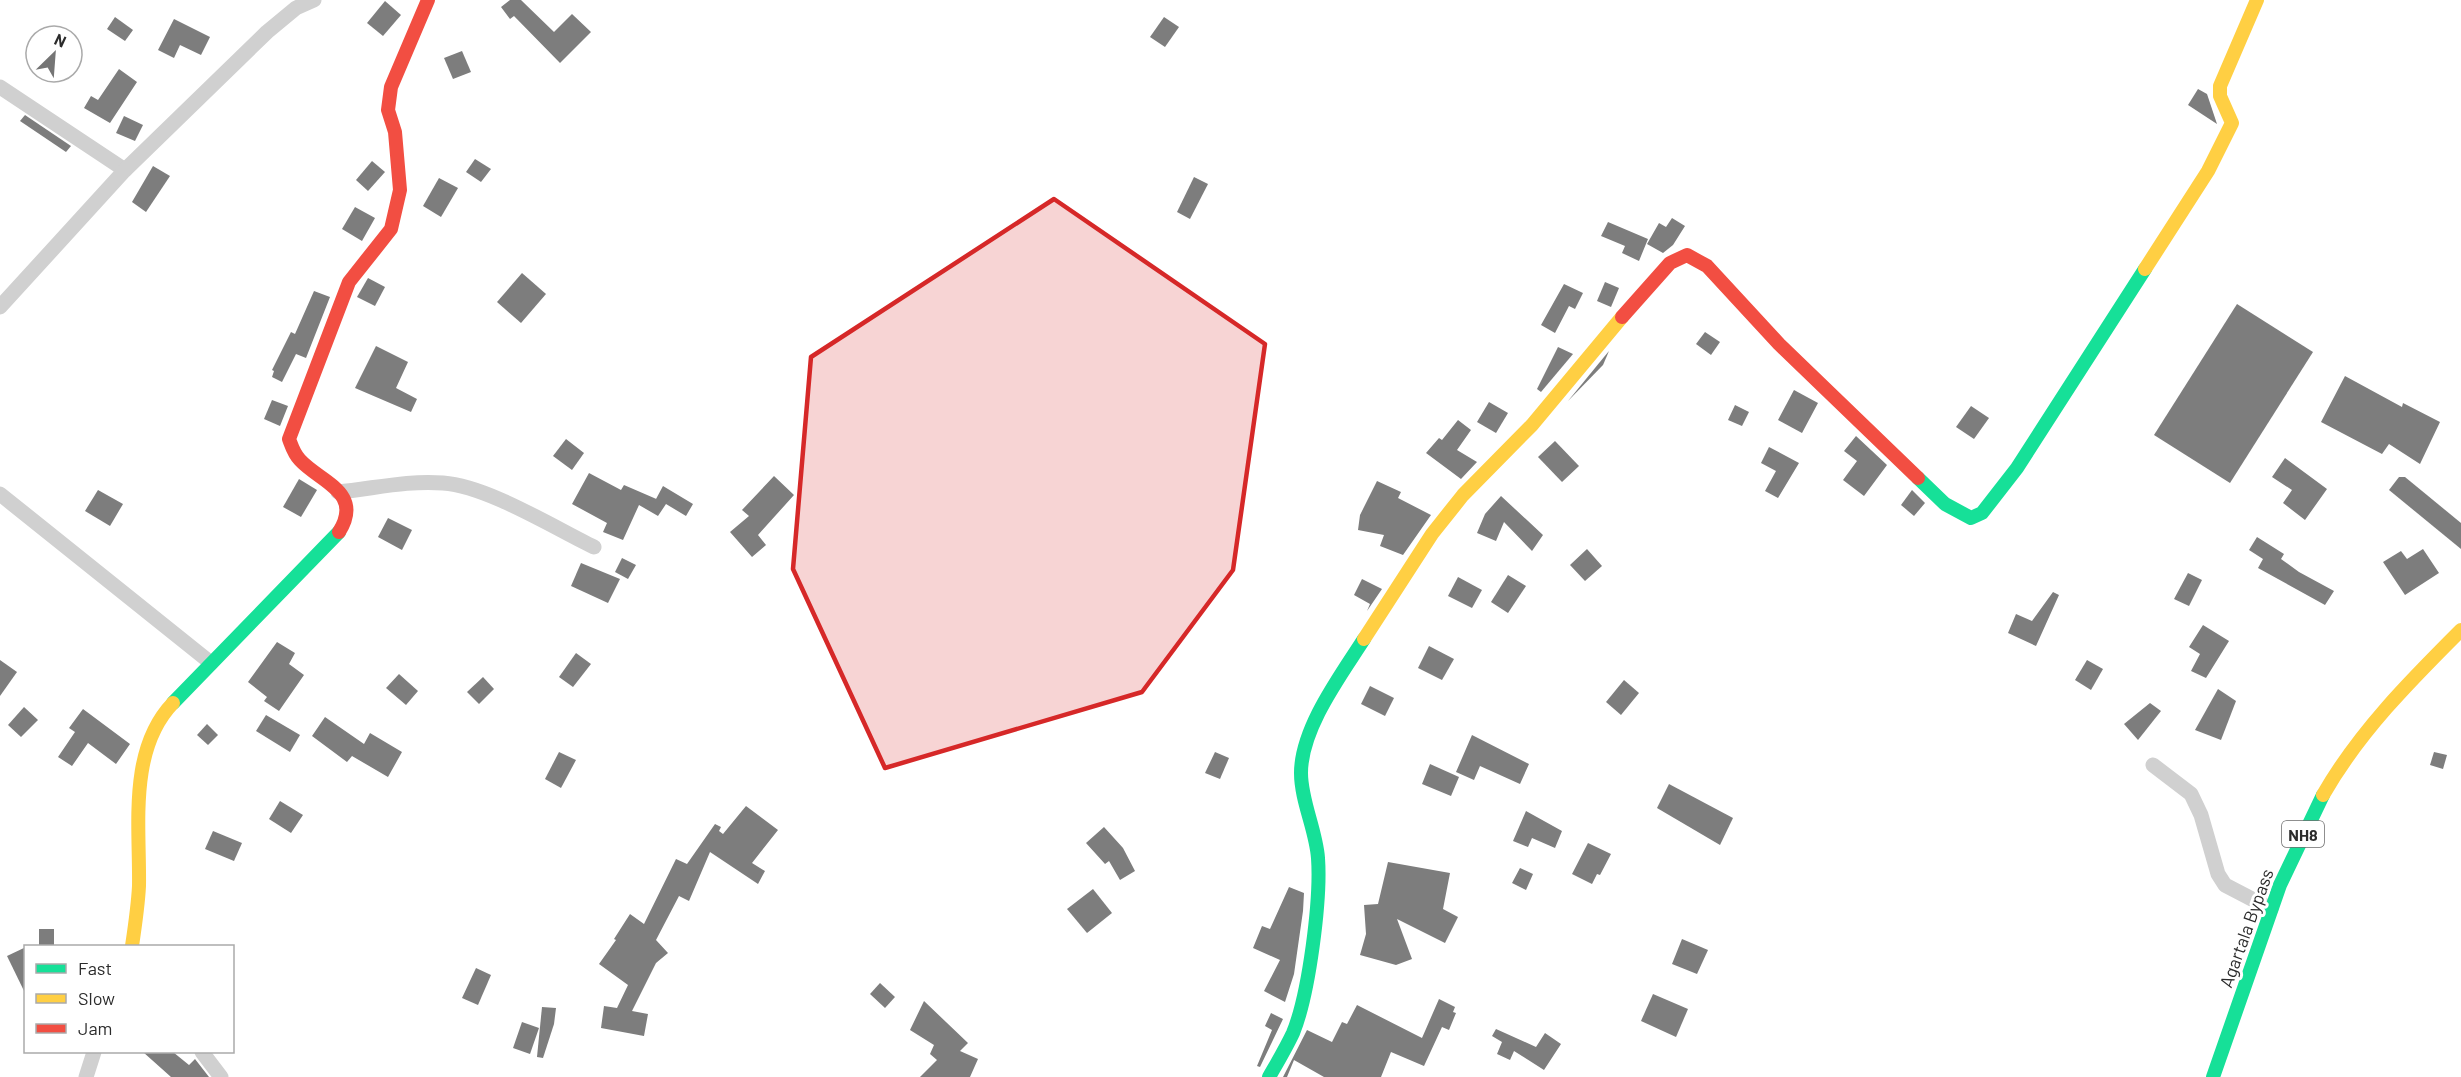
<svg xmlns="http://www.w3.org/2000/svg" width="2461" height="1077" font-family="Barlow,sans-serif">
<style>
.building{fill:#7d7d7d}
.lines{fill:none;stroke-linecap:round;stroke-linejoin:round}
.street{stroke:#d0d0d0;stroke-width:15}
.fast{stroke:#16e098;stroke-width:14}
.slow{stroke:#ffcf43;stroke-width:14}
.jam{stroke:#f24e42;stroke-width:14}
.marked{fill:#d62828;fill-opacity:0.2;stroke:#d62828;stroke-width:4.5;stroke-linejoin:round}
.labels{text-anchor:middle;dominant-baseline:central;stroke-width:6;stroke-linejoin:round;paint-order:stroke}
.shield{fill:#fff;stroke:#6b6b6b;stroke-width:1.5}
.shield-label{font-size:16px;font-weight:bold;fill:#2b2b2b}
.street-label{font-size:18px;fill:#2b2b2b;stroke:#fff}
</style>
<rect width="100%" height="100%" fill="#fff"/>
<g class="building">
<polygon points="510,0 521,0 554,32 572,14 591,32 560,63 514,16 510,19 501,7"/>
<polygon points="385,1 401,15 383,36 367,23"/>
<polygon points="115,17 133,30 125,41 107,29"/>
<polygon points="1164,17 1179,27 1165,47 1150,37"/>
<polygon points="174,19 210,37 201,55 180,45 174,58 158,50"/>
<polygon points="462,51 471,72 453,79 444,58"/>
<polygon points="119,69 137,82 110,123 84,108 91,96 98,100"/>
<polygon points="2198,89 2207,94 2217,124 2188,105"/>
<polygon points="25,115 71,146 66,152 20,121"/>
<polygon points="124,116 143,125 135,141 116,133"/>
<polygon points="475,159 491,169 481,182 466,172"/>
<polygon points="372,161 385,172 368,191 356,180"/>
<polygon points="153,166 170,176 146,212 132,202"/>
<polygon points="1194,177 1208,184 1190,219 1177,212"/>
<polygon points="439,178 458,188 441,217 423,206"/>
<polygon points="355,207 375,218 362,241 342,229"/>
<polygon points="1672,218 1685,226 1673,245 1663,253 1647,244 1659,223 1666,227"/>
<polygon points="1608,222 1648,239 1639,261 1622,253 1625,246 1601,236"/>
<polygon points="522,273 546,294 521,323 497,302"/>
<polygon points="368,278 385,287 375,306 357,297"/>
<polygon points="1605,282 1619,288 1611,307 1597,301"/>
<polygon points="1564,284 1583,293 1575,309 1569,306 1555,333 1541,325"/>
<polygon points="314,291 330,297 306,358 296,354 282,382 272,377 274,371 272,370 291,332 295,334"/>
<polygon points="2237,304 2313,352 2230,483 2154,435"/>
<polygon points="1705,332 1720,342 1711,355 1696,344"/>
<polygon points="376,346 408,362 396,388 417,399 411,412 355,388"/>
<polygon points="1558,347 1573,354 1541,392 1537,389"/>
<polygon points="1609,351 1603,365 1568,401 1604,357"/>
<polygon points="2345,376 2402,407 2403,403 2440,422 2420,464 2389,444 2382,454 2321,422"/>
<polygon points="1794,390 1818,403 1802,433 1778,420"/>
<polygon points="272,400 288,406 280,426 264,419"/>
<polygon points="1489,402 1508,413 1496,433 1477,422"/>
<polygon points="1735,405 1749,412 1742,426 1728,420"/>
<polygon points="1971,406 1989,418 1974,439 1956,427"/>
<polygon points="1458,420 1471,430 1457,450 1477,462 1461,479 1426,453 1439,438 1442,440"/>
<polygon points="1856,436 1887,465 1864,496 1843,480 1857,461 1844,451"/>
<polygon points="566,439 584,453 572,470 553,456"/>
<polygon points="1555,441 1579,466 1562,482 1538,457"/>
<polygon points="1769,447 1799,463 1778,498 1765,491 1776,471 1761,463"/>
<polygon points="2285,458 2327,489 2305,520 2283,503 2292,490 2272,477"/>
<polygon points="589,473 621,490 624,485 661,501 656,499 663,486 693,504 686,516 666,504 658,516 639,505 623,540 603,532 607,523 572,504"/>
<polygon points="774,476 794,495 758,535 766,545 752,557 730,532 749,516 742,510"/>
<polygon points="2399,477 2405,477 2461,523 2461,549 2389,490"/>
<polygon points="299,479 317,490 301,517 283,507"/>
<polygon points="1377,481 1401,492 1398,498 1431,515 1403,555 1380,546 1384,535 1358,530 1360,515"/>
<polygon points="98,490 123,504 110,526 85,511"/>
<polygon points="1912,490 1925,503 1914,516 1901,505"/>
<polygon points="1501,496 1543,535 1532,551 1504,522 1496,541 1477,533 1485,514"/>
<polygon points="388,518 412,530 402,550 378,537"/>
<polygon points="2257,537 2284,554 2281,559 2299,572 2334,591 2325,605 2258,568 2263,559 2249,550"/>
<polygon points="1587,549 1602,566 1585,581 1570,565"/>
<polygon points="2423,549 2439,573 2405,595 2383,562 2401,551 2407,559"/>
<polygon points="622,558 636,565 628,579 615,572"/>
<polygon points="581,563 620,579 608,603 571,586"/>
<polygon points="2188,573 2202,580 2189,606 2174,599"/>
<polygon points="1508,575 1526,586 1508,613 1491,602"/>
<polygon points="1458,577 1482,590 1472,608 1448,596"/>
<polygon points="1362,579 1382,589 1367,611 1370,604 1354,595"/>
<polygon points="2053,592 2059,595 2036,646 2008,633 2016,614 2032,621"/>
<polygon points="2203,625 2229,641 2206,678 2191,671 2200,654 2189,647"/>
<polygon points="277,642 295,653 289,664 304,675 279,711 264,701 267,697 248,682"/>
<polygon points="1429,646 1454,659 1442,680 1418,668"/>
<polygon points="576,653 591,664 573,687 559,677"/>
<polygon points="0,660 17,672 0,696"/>
<polygon points="2087,660 2103,669 2091,690 2075,680"/>
<polygon points="399,674 418,691 406,705 386,688"/>
<polygon points="483,677 494,689 479,704 467,692"/>
<polygon points="1624,680 1639,693 1621,715 1606,702"/>
<polygon points="1370,686 1394,698 1385,716 1361,704"/>
<polygon points="2218,689 2236,701 2221,740 2195,730"/>
<polygon points="2150,703 2161,711 2138,740 2124,724"/>
<polygon points="24,707 38,720 21,737 8,725"/>
<polygon points="83,709 130,744 116,764 88,743 72,766 58,757 75,732 69,728"/>
<polygon points="266,715 300,735 290,752 256,731"/>
<polygon points="325,717 364,744 370,733 402,752 388,777 352,756 347,762 312,736"/>
<polygon points="207,724 218,735 208,745 197,735"/>
<polygon points="1472,735 1529,764 1520,784 1480,766 1474,780 1456,772"/>
<polygon points="559,752 576,760 561,788 545,779"/>
<polygon points="1215,752 1229,758 1220,779 1205,773"/>
<polygon points="2434,752 2447,755 2443,769 2430,765"/>
<polygon points="1430,764 1459,777 1451,796 1422,784"/>
<polygon points="1669,784 1733,818 1720,845 1657,808"/>
<polygon points="280,801 303,815 291,833 269,819"/>
<polygon points="746,806 778,830 752,863 765,871 758,884 710,852 689,901 679,896 656,940 668,953 656,963 632,1011 648,1014 644,1036 601,1028 604,1006 617,1008 628,985 599,964 616,940 614,939 630,914 644,924 676,859 687,864 715,824 721,827 719,831 723,834"/>
<polygon points="1526,811 1562,831 1555,848 1532,838 1528,847 1513,841"/>
<polygon points="1104,827 1123,848 1135,871 1120,880 1109,861 1105,864 1086,843"/>
<polygon points="213,831 242,843 234,861 205,849"/>
<polygon points="1588,843 1611,854 1600,875 1597,874 1592,884 1572,874"/>
<polygon points="1388,862 1450,873 1443,909 1458,917 1445,943 1397,919 1412,959 1396,965 1360,955 1366,934 1364,905 1378,904"/>
<polygon points="1520,868 1533,874 1526,890 1512,883"/>
<polygon points="1289,887 1304,893 1303,911 1294,974 1285,1002 1264,991 1280,960 1253,948 1262,926 1270,929"/>
<polygon points="1093,889 1112,913 1087,933 1067,909"/>
<rect x="39" y="929" width="15" height="17"/>
<polygon points="1682,939 1708,950 1697,974 1672,964"/>
<polygon points="26,947 26,995 7,956"/>
<polygon points="476,968 491,975 478,1005 462,998"/>
<polygon points="880,983 895,997 885,1008 870,994"/>
<polygon points="1653,994 1688,1009 1676,1037 1641,1021"/>
<polygon points="1439,999 1455,1007 1453,1012 1456,1013 1449,1030 1442,1027 1424,1066 1391,1052 1381,1077 1324,1077 1294,1060 1287,1077 1283,1077 1307,1030 1332,1042 1342,1022 1347,1024 1357,1005 1422,1038"/>
<polygon points="924,1001 968,1043 960,1051 978,1059 970,1077 920,1077 937,1060 930,1054 934,1045 910,1030"/>
<polygon points="542,1007 556,1008 554,1024 543,1058 537,1057"/>
<polygon points="1271,1013 1283,1019 1260,1067 1257,1066 1272,1030 1265,1026"/>
<polygon points="522,1022 539,1028 530,1054 513,1048"/>
<polygon points="1496,1029 1536,1047 1545,1033 1561,1044 1544,1070 1514,1051 1510,1060 1497,1054 1502,1042 1492,1036"/>
<polygon points="143,1052 173,1052 189,1065 195,1059 209,1077 171,1077"/>
</g>
<g class="lines">
<g class="street">
<polyline points="0,87 125,170"/>
<polyline points="0,307 125,170 267,32 296,8 314,0"/>
<path d="M338 492C372 489 407 480 443 483 487 486 553 527 594 547"/>
<polyline points="0,494 211,663"/>
<polyline points="2153,765 2191,794 2201,815 2218,874 2225,885 2271,909"/>
<polyline points="202,1052 221,1077"/>
<polyline points="86,1077 94,1052"/>
</g>
<g class="fast">
<polyline points="1918,478 1945,504 1971,518 1982,513 2017,468 2145,269"/>
<polyline points="173,703 339,532"/>
<path d="M1269 1077C1277 1063 1286 1048 1293 1033 1309 994 1321 900 1318 858 1316 830 1301 801 1301 773 1301 728 1341 675 1364 639"/>
<polyline points="2213,1077 2280,885 2323,795"/>
</g>
<g class="slow">
<polyline points="2145,269 2208,171 2232,123 2220,96 2220,86 2257,0"/>
<polyline points="1364,639 1432,534 1463,495 1532,425 1622,317"/>
<path d="M2323 795C2359 732 2410 681 2461 630"/>
<path d="M132 946C135 926 138 906 139 886 140 826 128 750 173 703"/>
</g>
<g class="jam">
<polyline points="1622,317 1670,263 1687,255 1707,266 1779,344 1918,478"/>
<path d="M339 532C364 492 320 482 300 460 294 454 292 447 289 439L349 282 391 229 400 190 395 132 388 110 391 87 428 0"/>
</g>
</g>
<path class="marked" d="M1054 199 1265 344 1233 570 1142 692 885 768 793 569 811 357Z"/>
<g class="labels">
<rect class="shield" x="2282" y="821" width="42" height="26" rx="4.5"/>
<g class="shield-label">
<text x="2303" y="834">NH8</text>
</g>
<g class="street-label">
<text transform="translate(2246 928) rotate(-70)">Agartala Bypass</text>
</g>
</g>
<rect x="24" y="945" width="210" height="108" fill="#ffffff" stroke="#aaaaaa" stroke-width="1.5"/>
<rect x="36" y="964" width="30" height="9" fill="#16e098" stroke="#aaaaaa" stroke-width="1.5"/>
<text x="78" y="975" font-size="18" fill="#2b2b2b">Fast</text>
<rect x="36" y="994" width="30" height="9" fill="#ffcf43" stroke="#aaaaaa" stroke-width="1.5"/>
<text x="78" y="1005" font-size="18" fill="#2b2b2b">Slow</text>
<rect x="36" y="1024" width="30" height="9" fill="#f24e42" stroke="#aaaaaa" stroke-width="1.5"/>
<text x="78" y="1035" font-size="18" fill="#2b2b2b">Jam</text>
<g transform="translate(54 54) rotate(25)"><circle r="28" fill="#ffffff" stroke="#aaaaaa" stroke-width="1.5"/>
<path d="M0-4.5L10 22L0 15L-10 22Z" fill="#757575"/>
<text y="-9" font-size="16" font-weight="bold" text-anchor="middle" fill="#2b2b2b">N</text>
</g>
</svg>
